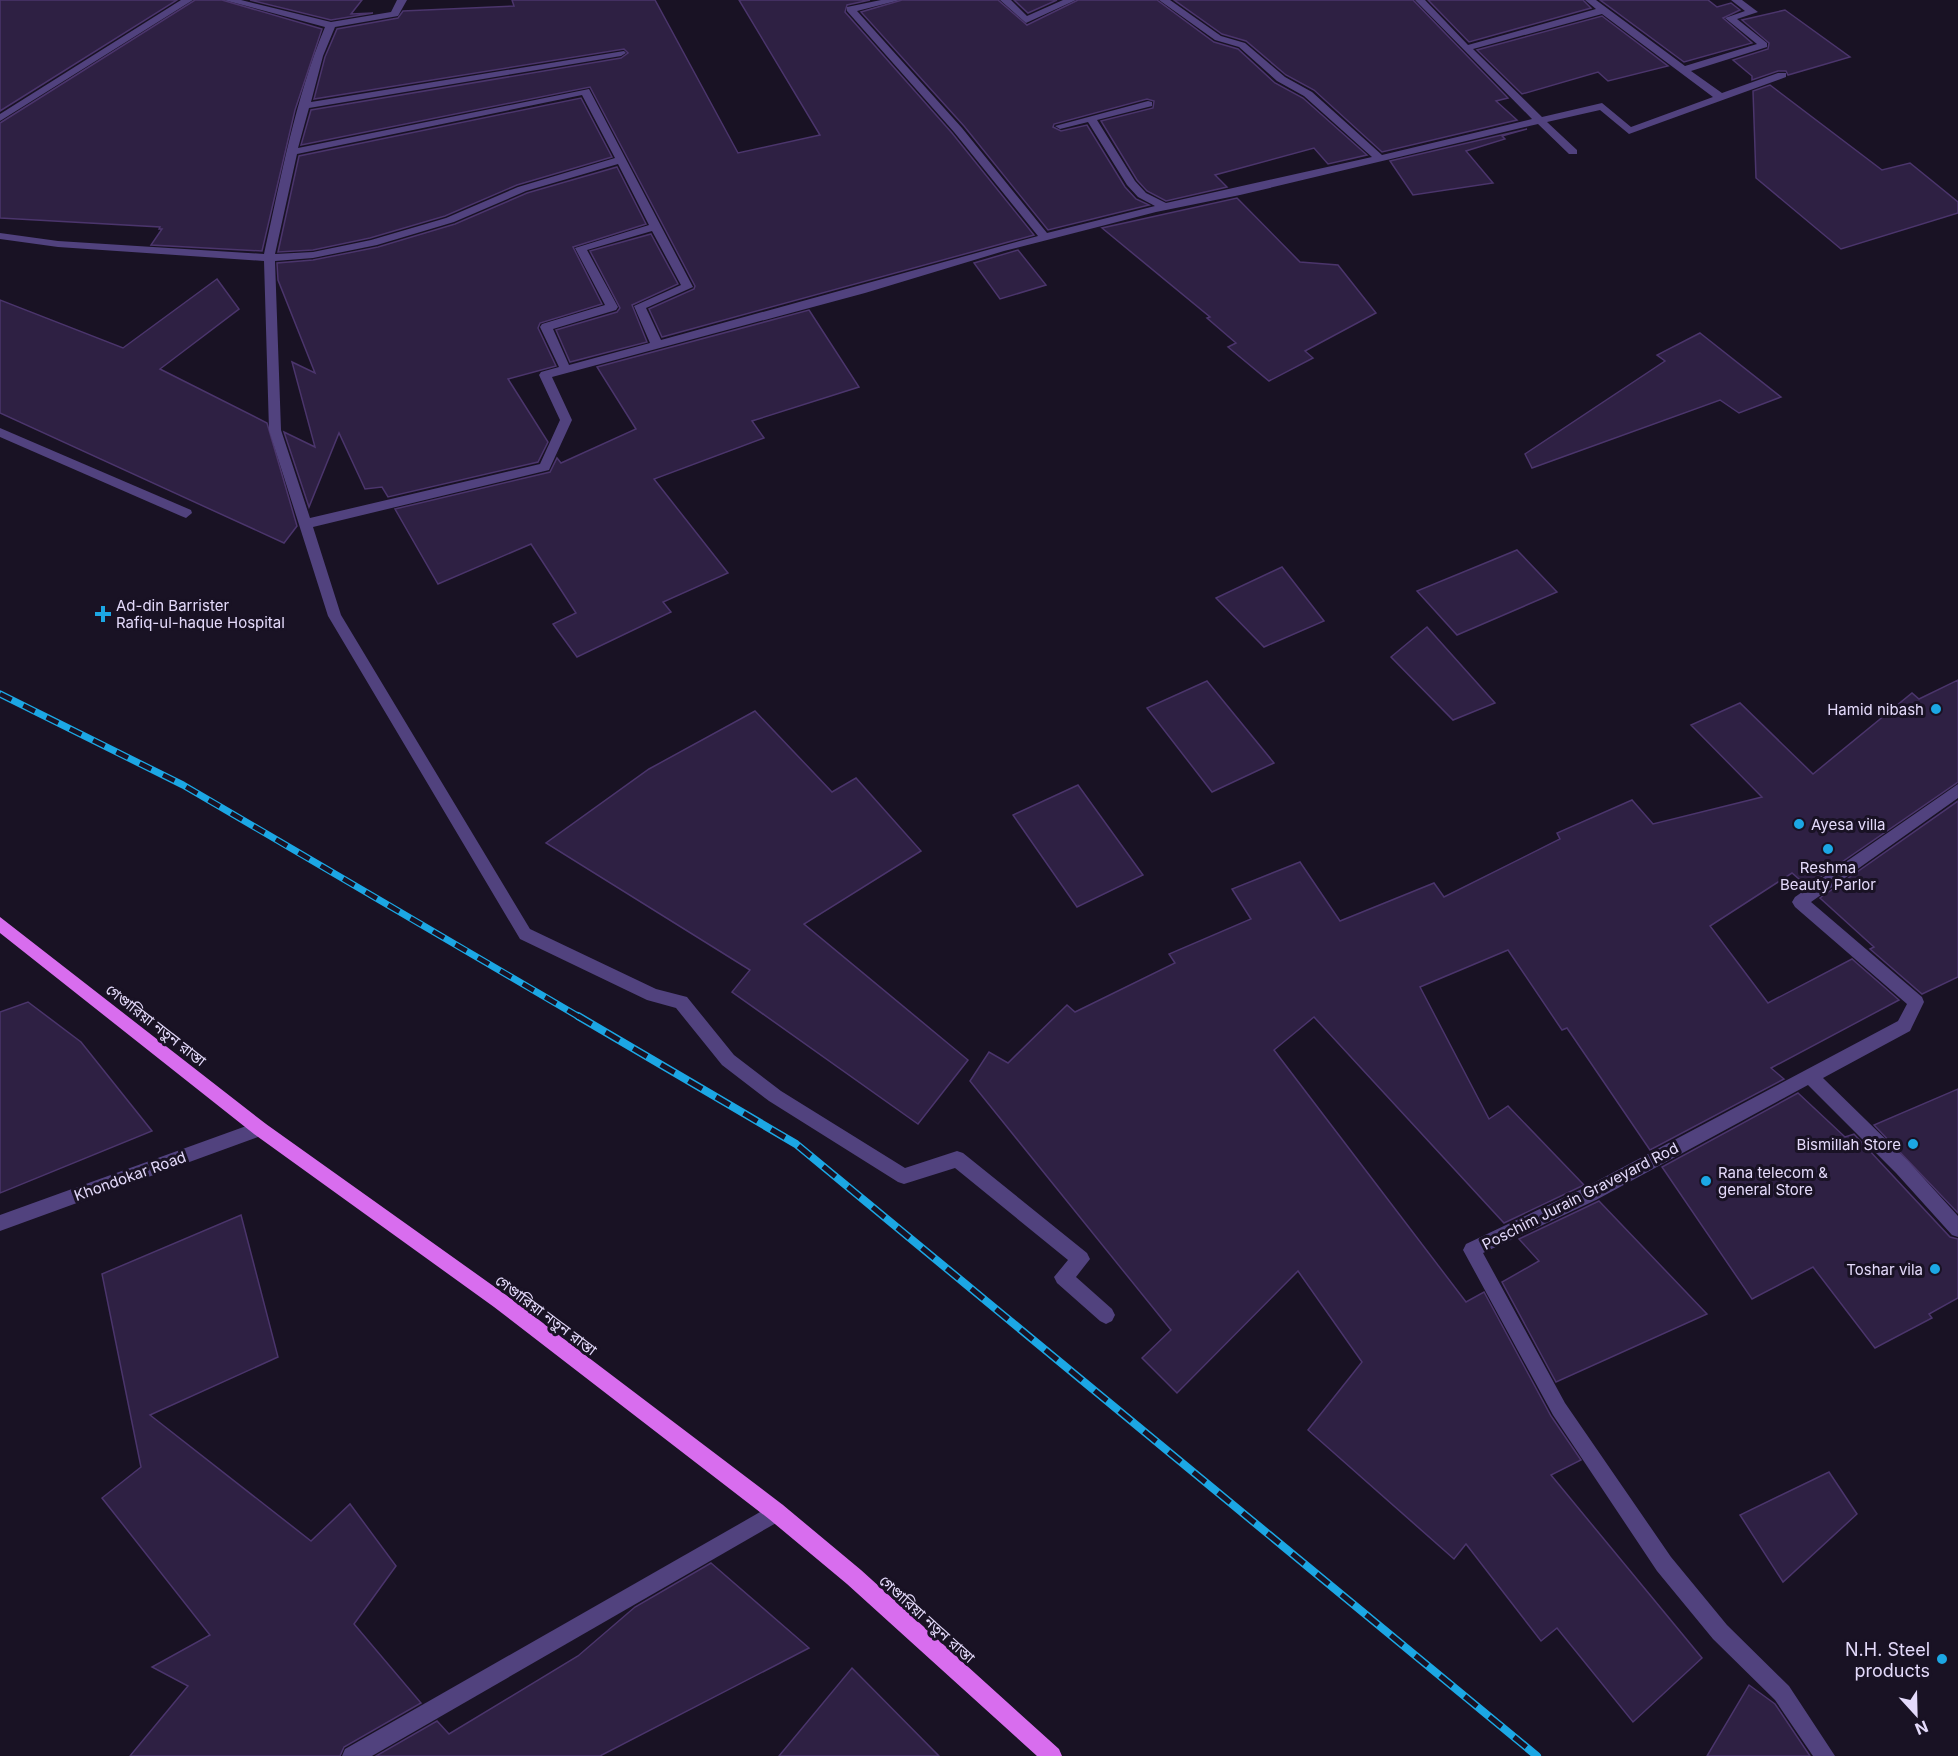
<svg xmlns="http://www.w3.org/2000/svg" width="1958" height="1756" font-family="Inter,'Noto Sans Bengali',sans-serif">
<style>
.building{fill:#2e2043;stroke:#4b356c;stroke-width:1.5}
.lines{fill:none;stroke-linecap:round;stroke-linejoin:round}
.minor{fill:#51427e;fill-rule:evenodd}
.major{fill:#d86dee;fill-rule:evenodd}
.rail-far1-casing{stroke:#1ca7e4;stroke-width:7}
.rail-casing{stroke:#1ca7e4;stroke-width:8}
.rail-far1{stroke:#191224;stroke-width:4.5;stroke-dasharray:13;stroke-linecap:butt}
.rail{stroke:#191224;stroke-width:5;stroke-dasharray:16;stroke-linecap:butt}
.poi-dot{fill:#1ca7e4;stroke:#191224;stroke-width:2}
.labels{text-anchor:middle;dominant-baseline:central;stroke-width:6;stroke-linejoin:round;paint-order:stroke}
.poi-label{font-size:15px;fill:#e4dafb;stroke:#191224;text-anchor:start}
.street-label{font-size:15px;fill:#e4dafb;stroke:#191224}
.near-poi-label{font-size:18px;fill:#e4dafb;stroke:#191224;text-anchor:end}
</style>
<rect width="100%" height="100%" fill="#191224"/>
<g class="building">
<polygon points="0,0 177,0 0,111"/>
<polygon points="195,0 222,0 322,29 295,110 262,251 151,245 162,229 159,229 160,227 0,218 0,123"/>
<polygon points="250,0 362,0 351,14 373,13 331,20"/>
<polygon points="512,0 655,0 738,153 820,135 739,0 870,0 847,5 845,12 952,133 1034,235 662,337 649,309 694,289 695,286 590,87 301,145 311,110 621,58 628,53 624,49 314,99 325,57 337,29 398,18 403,11 514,6"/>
<polygon points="902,0 998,0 1027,25 1078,0 1157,0 1214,42 1238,49 1275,83 1303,98 1367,155 1328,164 1314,148 1215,175 1227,187 1166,201 1147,191 1137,180 1101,121 1153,108 1154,101 1147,99 1054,124 1053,127 1061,131 1087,125 1125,187 1136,199 1149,205 1048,230 964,126 861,12"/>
<polygon points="1014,0 1057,0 1028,13"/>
<polygon points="1174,0 1413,0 1508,98 1496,101 1517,120 1382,152 1314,90 1286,75 1246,41 1222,34"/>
<polygon points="1428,0 1583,0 1591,8 1469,42"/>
<polygon points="1600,0 1708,0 1717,7 1731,3 1740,10 1723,18 1752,43 1684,62"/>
<polygon points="1785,10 1850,57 1788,75 1786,71 1778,71 1752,80 1752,76 1733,60 1768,49 1769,43 1742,20"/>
<polygon points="1602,16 1668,66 1608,81 1598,72 1522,94 1477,50"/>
<polygon points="1770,85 1882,170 1910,163 1958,202 1958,213 1841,249 1756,178 1753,91"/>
<polygon points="581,98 612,157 517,185 445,216 370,238 313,250 278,252 299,156"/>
<polygon points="1527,129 1502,136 1505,139 1466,151 1493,183 1413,195 1390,161"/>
<polygon points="617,167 646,224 573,247 602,304 540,323 538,328 556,366 508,379 548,442 538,462 388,497 382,487 365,489 339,433 309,507 284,432 315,447 292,362 315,373 278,280 277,263 313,260 378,247 455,224 527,193"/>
<polygon points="1237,198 1300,262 1338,265 1376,313 1305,351 1313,358 1269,381 1228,347 1236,343 1207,318 1210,317 1102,228"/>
<polygon points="651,234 678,284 632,305 647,342 570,362 556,330 617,312 620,308 590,251"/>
<polygon points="1018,250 1046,285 1000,299 974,263"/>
<polygon points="217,279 239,309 160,369 267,423 297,526 284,543 0,413 0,300 123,348"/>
<polygon points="809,310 859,387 752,421 764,438 654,479 728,573 663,602 671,612 577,657 553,624 576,613 531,544 438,584 395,509 550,472 557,458 561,463 636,429 597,367"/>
<polygon points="1700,333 1781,397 1739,413 1720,400 1532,468 1525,454 1665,361 1657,355"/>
<polygon points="1517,550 1557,592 1457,635 1417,591"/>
<polygon points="1282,567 1324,621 1264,647 1216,598"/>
<polygon points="1427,627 1495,703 1453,720 1391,657"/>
<polygon points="1958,680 1958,782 1807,886 1792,873 1710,926 1768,1003 1852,959 1899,1000 1771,1068 1784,1079 1650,1150 1567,1028 1562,1030 1508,950 1420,987 1489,1119 1508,1106 1584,1185 1504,1223 1314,1017 1274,1050 1466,1302 1484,1292 1551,1416 1581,1460 1551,1475 1702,1658 1633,1722 1557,1628 1541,1641 1466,1544 1454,1559 1308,1430 1362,1362 1298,1271 1177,1393 1142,1358 1171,1330 970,1081 989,1052 1008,1063 1067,1005 1075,1012 1175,963 1169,954 1251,919 1232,889 1300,862 1340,921 1434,883 1444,897 1560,839 1557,833 1632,800 1653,824 1762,797 1691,725 1740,703 1813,774 1912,693 1919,699"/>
<polygon points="1207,681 1274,763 1212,792 1147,708"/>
<polygon points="755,711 832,792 856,778 921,851 804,924 968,1060 918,1124 732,992 750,970 546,843 649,769"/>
<polygon points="1078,785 1143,875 1077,907 1013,815"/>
<polygon points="1958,801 1958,977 1922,994 1870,949 1874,947 1820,898"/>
<polygon points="28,1002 81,1042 152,1131 0,1193 0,1012"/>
<polygon points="1958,1089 1958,1213 1874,1125"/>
<polygon points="1798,1093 1845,1137 1854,1134 1950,1237 1958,1239 1958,1298 1929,1314 1932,1318 1875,1348 1813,1267 1752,1299 1662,1167"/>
<polygon points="1599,1201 1707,1314 1556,1382 1502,1282 1539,1261 1519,1239"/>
<polygon points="241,1215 278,1357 150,1415 311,1541 350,1504 396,1566 354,1624 421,1703 344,1747 340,1756 130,1756 188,1686 152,1667 210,1635 102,1498 141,1467 102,1274"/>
<polygon points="1829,1472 1857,1514 1783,1582 1740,1515"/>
<polygon points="711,1563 809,1648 600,1756 376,1756 437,1721 449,1734 578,1656 635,1607"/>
<polygon points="852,1668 939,1756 779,1756"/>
<polygon points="1749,1685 1775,1704 1810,1756 1707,1756"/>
</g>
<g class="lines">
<g class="minor">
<polygon points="181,0 193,0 0,121 0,114"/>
<path d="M224 0H241L331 22 391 12 397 0H407L398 16 335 27 323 56 311 102 624 51 626 53 621 56 309 108 298 148 589 89 693 287 646 308 661 340 1038 236 954 132 847 11V7L881 0H900L857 11 962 128 1047 233 1155 206 1138 197 1127 185 1088 122 1060 129 1055 126 1148 101 1152 102V106L1097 120 1135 181 1146 193 1166 203 1372 157 1304 96 1277 81 1239 47 1215 40 1159 0H1170L1221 36 1245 43 1285 77 1312 92 1382 155 1532 119 1415 0H1425L1468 45 1596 9 1585 0H1596L1685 66 1757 44 1725 18 1745 11 1731 0H1742L1758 12 1737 19 1767 43V47L1691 71 1722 93 1778 73H1786V77L1629 134 1600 110 1547 122 1577 150V154H1569L1538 124 1240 195 1156 212 1004 251 865 293 552 377 572 420 549 470 313 527 341 615 530 929 656 989 687 997 734 1055 781 1091 905 1168 957 1151 963 1153 1087 1253 1090 1259 1076 1277 1112 1309 1115 1315 1112 1321 1106 1324 1100 1321 1057 1283 1054 1277 1068 1260 955 1168 904 1184 898 1182 769 1101 722 1065 676 1008 647 1000 520 939 328 616 269 430 264 261 58 247 0 239V233L58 241 264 254C281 178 295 99 325 27ZM1602 14 1713 97 1631 127 1602 103 1542 117 1473 49ZM582 95 615 158 518 187 446 218 371 240 313 252 275 254 297 154ZM618 164 649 225 575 248 605 305 542 324 540 327 559 367 541 372 539 375 560 420 540 464 310 518 281 430 275 261 313 258 377 245 454 222 526 191ZM652 231 681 285 634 306 650 343 569 365 553 329 616 310 618 307 587 250Z"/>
<polygon points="1000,0 1011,0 1027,16 1063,0 1076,0 1026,23"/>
<polygon points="0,428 191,510 192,513 186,518 181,516 0,437"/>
<polygon points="1958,784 1958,798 1811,902 1922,997 1924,1002 1910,1031 1823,1078 1908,1161 1958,1216 1958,1237 1952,1235 1896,1173 1808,1085 1596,1200 1483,1253 1565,1403 1671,1557 1727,1625 1789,1686 1835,1756 1813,1756 1775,1700 1713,1639 1657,1571 1553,1415 1463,1250 1466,1244 1584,1188 1898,1021 1907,1004 1795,907 1792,902 1795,897"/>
<polygon points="260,1121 266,1124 268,1129 266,1134 0,1231 0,1215"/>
<polygon points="776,1503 783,1505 785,1512 783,1519 372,1756 342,1756 345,1749"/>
</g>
<polygon class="major" points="0,917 266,1124 506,1295 783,1505 861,1570 1059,1749 1062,1756 1037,1756 847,1584 769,1519 494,1307 254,1134 0,933"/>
<g class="rail-far1-casing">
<polyline id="rail-far1" points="0,694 183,785 581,1018"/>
</g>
<g class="rail-casing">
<polyline id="rail" points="578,1016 796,1144 1537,1756"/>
</g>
<use href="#rail-far1" class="rail-far1"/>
<use href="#rail" class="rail"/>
</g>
<g class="poi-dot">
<path d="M100 605h6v6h6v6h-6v6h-6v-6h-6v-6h6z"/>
<circle cx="1936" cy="709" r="6"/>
<circle cx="1799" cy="824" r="6"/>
<circle cx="1828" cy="849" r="6"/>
<circle cx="1913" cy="1144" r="6"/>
<circle cx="1706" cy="1181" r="6"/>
<circle cx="1935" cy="1269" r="6"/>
<circle cx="1942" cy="1659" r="6"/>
</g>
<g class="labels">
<g class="poi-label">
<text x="116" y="605">Ad-din Barrister<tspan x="116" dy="17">Rafiq-ul-haque Hospital</tspan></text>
<text x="1924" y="709" text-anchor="end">Hamid nibash</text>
<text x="1811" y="824">Ayesa villa</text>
<text x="1828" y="867" text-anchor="middle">Reshma<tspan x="1828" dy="17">Beauty Parlor</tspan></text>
<text x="1901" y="1144" text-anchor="end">Bismillah Store</text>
<text x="1718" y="1172">Rana telecom &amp;<tspan x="1718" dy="17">general Store</tspan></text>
<text x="1923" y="1269" text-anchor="end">Toshar vila</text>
</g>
<g class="street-label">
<text transform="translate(156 1025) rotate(38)">গেণ্ডারিয়া নতুন রাস্তা</text>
<text transform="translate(130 1176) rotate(-20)">Khondokar Road</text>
<text transform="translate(1580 1196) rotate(-27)">Poschim Jurain Graveyard Rod</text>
<text transform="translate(546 1315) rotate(37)">গেণ্ডারিয়া নতুন রাস্তা</text>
<text transform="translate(927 1619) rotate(42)">গেণ্ডারিয়া নতুন রাস্তা</text>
</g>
<g class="near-poi-label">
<text x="1930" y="1649">N.H. Steel<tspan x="1930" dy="21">products</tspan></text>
</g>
</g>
<g transform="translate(1916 1714) rotate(158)" stroke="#191224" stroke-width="4.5" paint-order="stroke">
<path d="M0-4.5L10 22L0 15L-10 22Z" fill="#e4dafb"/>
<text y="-9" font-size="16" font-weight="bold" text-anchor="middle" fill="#e4dafb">N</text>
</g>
</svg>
